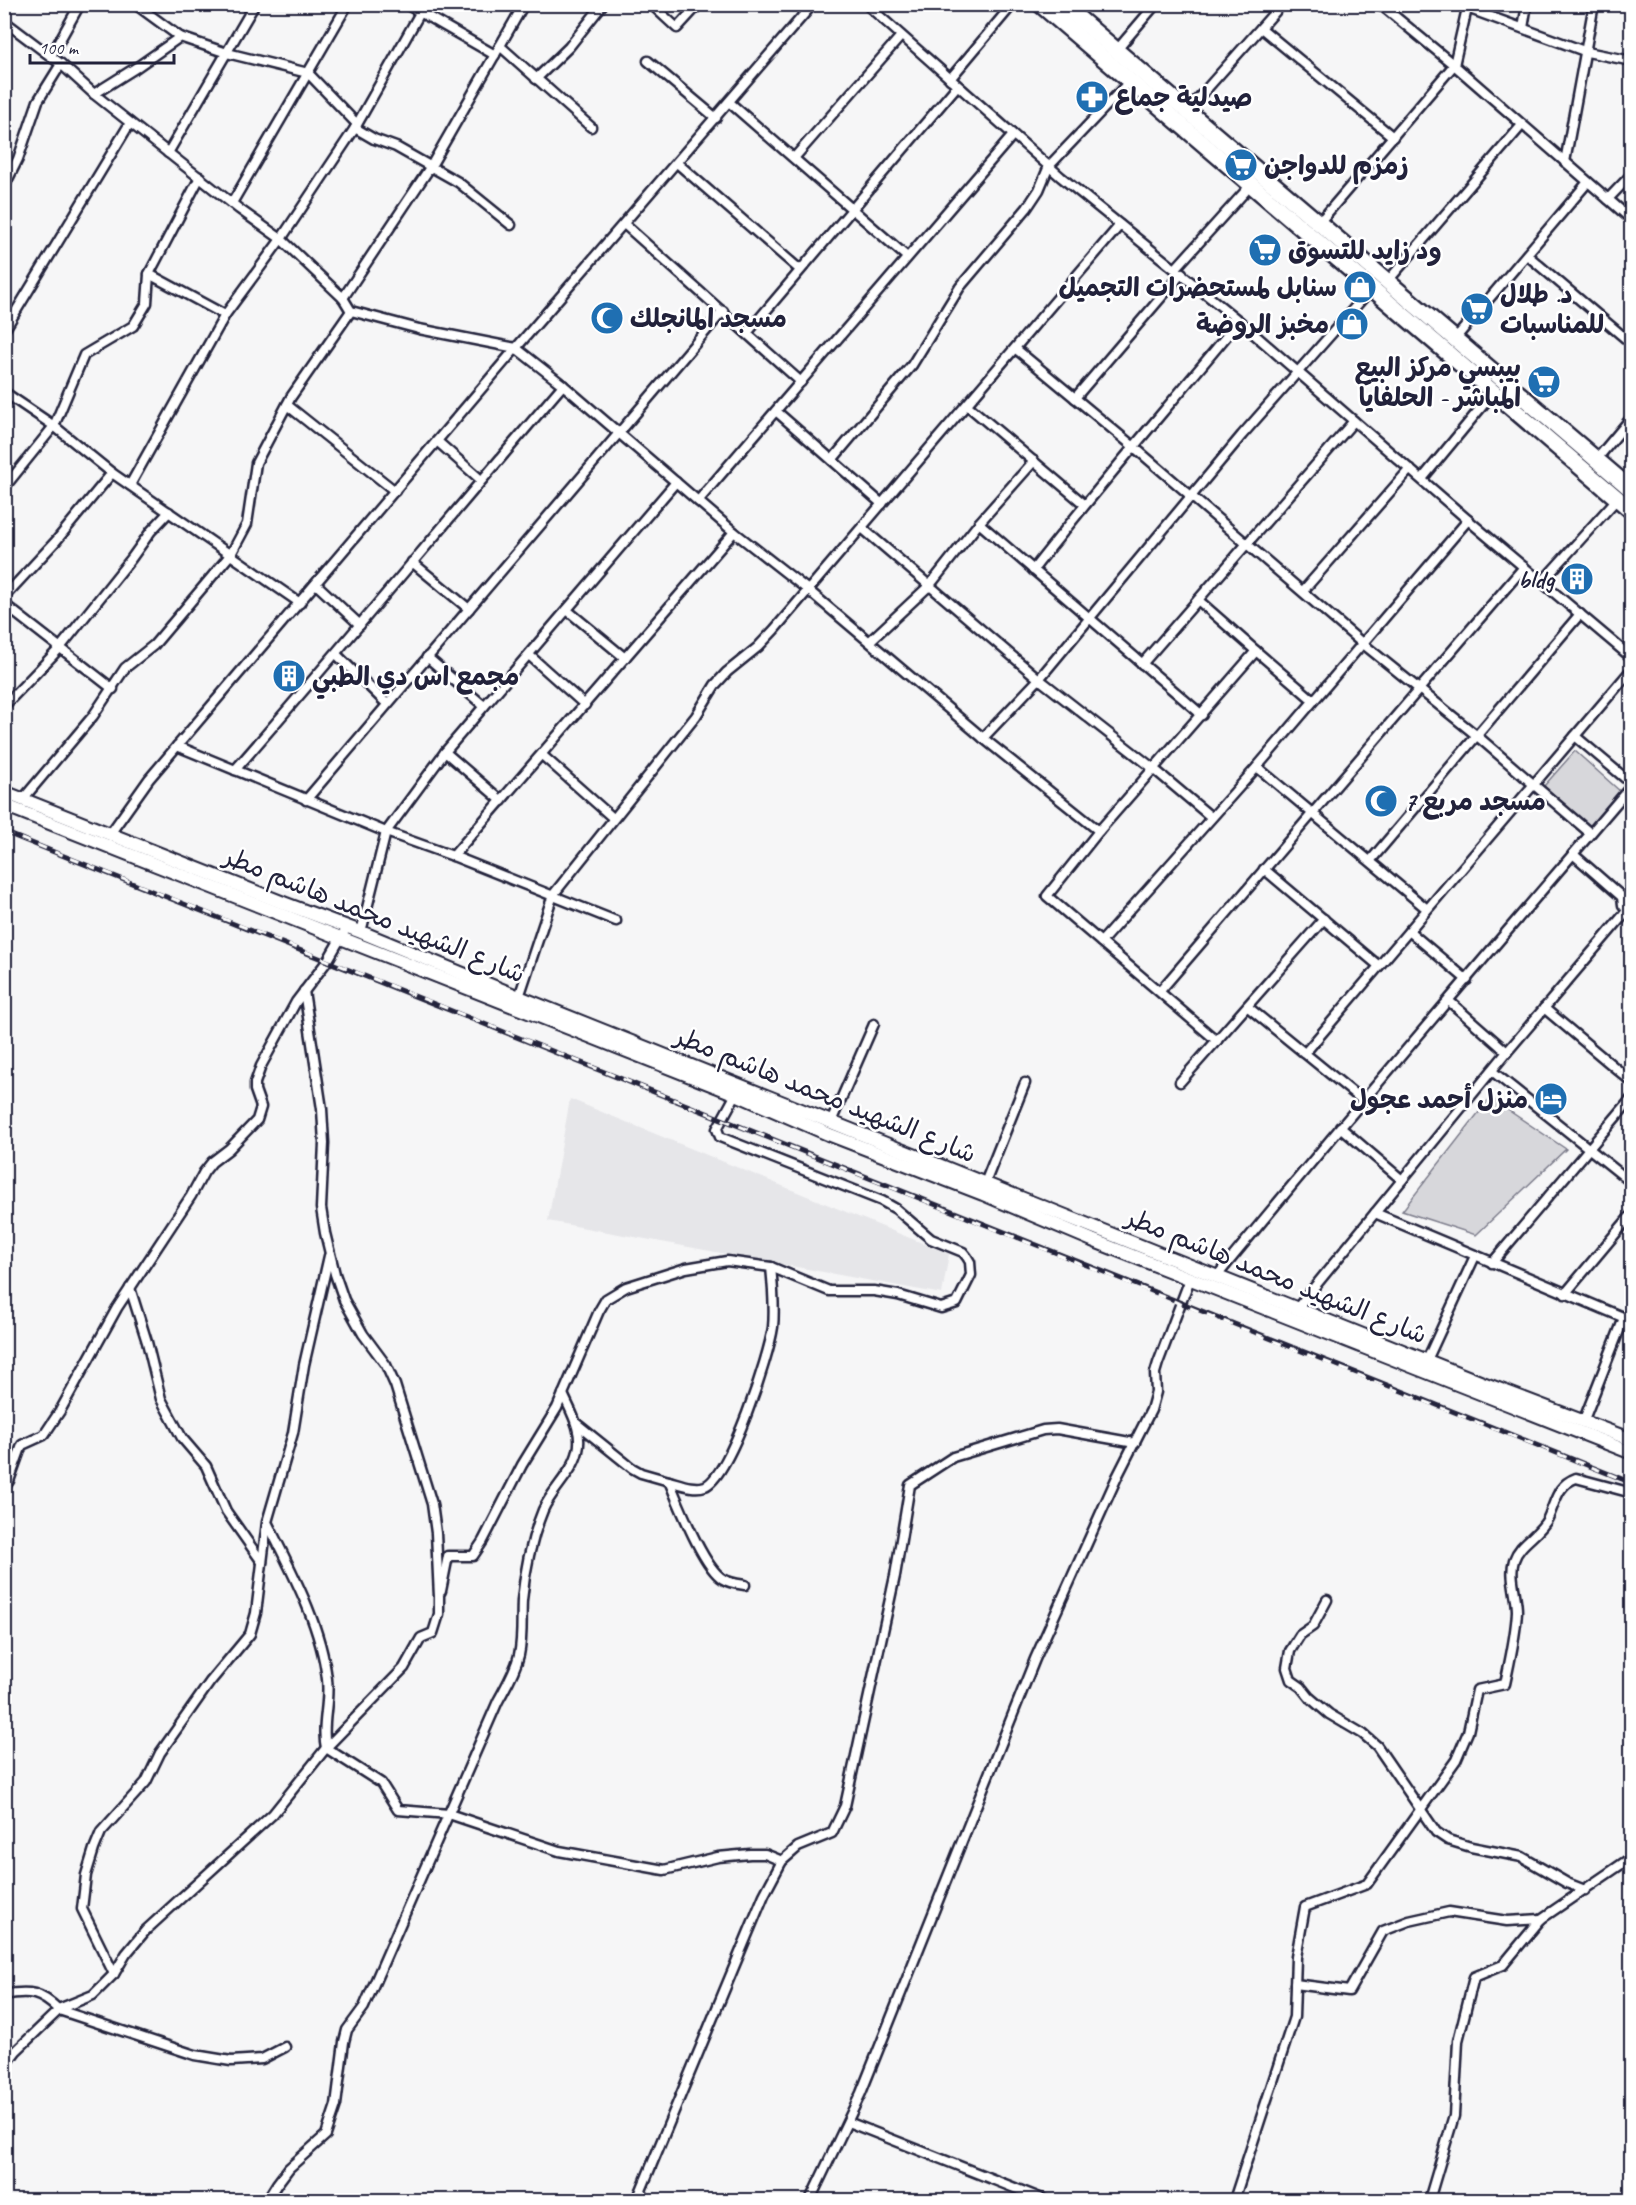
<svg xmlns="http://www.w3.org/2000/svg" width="1636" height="2205" font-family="Caveat,'Playpen Sans Arabic',sans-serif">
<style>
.built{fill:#e6e6e9}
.green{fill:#d7d7db;stroke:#7c7c8b;stroke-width:1.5}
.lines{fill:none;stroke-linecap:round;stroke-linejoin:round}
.street-casing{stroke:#22223b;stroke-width:13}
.primary-casing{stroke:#22223b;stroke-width:16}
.highway-casing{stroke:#22223b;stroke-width:20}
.street{stroke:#fff;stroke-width:8}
.primary{stroke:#fff;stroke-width:12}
.highway{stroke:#fff;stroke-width:15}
.rail-casing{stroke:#22223b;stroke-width:5}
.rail{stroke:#fff;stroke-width:3;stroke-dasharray:9;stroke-linecap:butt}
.labels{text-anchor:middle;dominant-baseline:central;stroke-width:5;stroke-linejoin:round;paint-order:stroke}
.poi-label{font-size:26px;font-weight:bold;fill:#22223b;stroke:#fff;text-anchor:start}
.street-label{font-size:26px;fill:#22223b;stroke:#fff}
</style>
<rect width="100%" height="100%" fill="#f6f6f7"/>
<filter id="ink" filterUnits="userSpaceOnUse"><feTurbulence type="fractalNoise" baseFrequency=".0167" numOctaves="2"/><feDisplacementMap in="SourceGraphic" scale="12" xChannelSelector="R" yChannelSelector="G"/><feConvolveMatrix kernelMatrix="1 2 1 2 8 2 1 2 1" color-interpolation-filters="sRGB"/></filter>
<g filter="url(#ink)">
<polygon class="built" points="570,1099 949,1254 942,1294 548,1221"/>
<g class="green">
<polygon points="1575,751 1621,792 1590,827 1544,786"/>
<polygon points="1490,1098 1566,1149 1476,1235 1402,1211"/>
</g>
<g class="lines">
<g class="street-casing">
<g id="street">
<polyline points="135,4 180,37 227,53 308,73 356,123"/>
<polyline points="406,4 495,55"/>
<polyline points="651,4 677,28 699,4"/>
<polyline points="866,4 1061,177 1239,321 1468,520 1632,658"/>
<polyline points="1380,4 1454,65 1632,220"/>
<polyline points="1467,8 1587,52 1632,61"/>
<polyline points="4,21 61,64 94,94 239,209 281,239 343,298 351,311 419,329 516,348 563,385 734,532 808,590 983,738 1099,831"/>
<polyline points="1261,28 1393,137"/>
<polyline points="1523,28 1527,4"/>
<polyline points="500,46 591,127"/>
<polyline points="1116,51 1156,4"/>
<polyline points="51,56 80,4"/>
<polyline points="648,61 716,118"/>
<polyline points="536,79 569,47 603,4"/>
<polyline points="950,79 1013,4"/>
<polyline points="94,94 137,67 180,37"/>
<polyline points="729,102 907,257"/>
<polyline points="1187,111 1282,4"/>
<polyline points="355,128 374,139 396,147 458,182 511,225"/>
<polyline points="168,153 255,4"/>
<polyline points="794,158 901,36"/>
<polyline points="1565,162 1594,4"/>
<polyline points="677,163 799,269"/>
<polyline points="4,187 18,159 38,101 61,64"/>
<polyline points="1608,199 1632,174"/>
<polyline points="232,203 348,4"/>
<polyline points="624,224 801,382"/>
<polyline points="1318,224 1454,65 1468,4"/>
<polyline points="1527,255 1632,344"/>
<polyline points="1176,268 1251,185"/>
<polyline points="149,274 225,315"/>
<polyline points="1387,282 1522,125"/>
<polyline points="343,298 431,166 524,4"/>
<polyline points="4,331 130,123"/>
<polyline points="747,333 957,86"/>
<polyline points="1454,340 1588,182"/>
<polyline points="1016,349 1134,447 1362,643 1476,735 1590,833"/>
<polyline points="4,392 54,426 112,473 300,603"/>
<polyline points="1075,398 1182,273"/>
<polyline points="287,405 395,491"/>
<polyline points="967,405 1084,504"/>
<polyline points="776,411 882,504"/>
<polyline points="437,441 481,480"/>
<polyline points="832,460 912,365 960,287 1027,208 1039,190 1049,166 1130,81"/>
<polyline points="1596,460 1632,417"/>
<polyline points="1422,479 1493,393"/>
<polyline points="130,485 225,315 281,239 355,128 425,4"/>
<polyline points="4,488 54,426 84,355 133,326 147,303 149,274 200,177"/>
<polyline points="698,501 1013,135"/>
<polyline points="979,523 1202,715"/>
<polyline points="862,528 1039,679 1154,769 1211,817"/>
<polyline points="412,562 469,609"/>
<path d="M1033 570C1099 485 1171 404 1239 321"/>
<polyline points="1542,582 1617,499"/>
<polyline points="316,584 360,625"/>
<polyline points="1303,591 1410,469"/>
<polyline points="4,597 56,541 112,473"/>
<polyline points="1198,600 1256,651"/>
<polyline points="4,604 113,689"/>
<polyline points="567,610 625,658"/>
<polyline points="870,641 930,585 979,523 1034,461"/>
<polyline points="336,654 387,704"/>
<polyline points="529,655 585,705"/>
<polyline points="427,657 484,706"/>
<polyline points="1142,664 1354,421"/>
<polyline points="4,706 59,649 131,559 151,531 169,512"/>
<polyline points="1575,736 1632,784"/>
<polyline points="983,738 1039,679 1242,435 1372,288"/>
<polyline points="177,746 386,832 453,856 616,921"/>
<polyline points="445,752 502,801"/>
<polyline points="542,755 613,818"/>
<polyline points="1257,767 1427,909"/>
<path d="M235 770C346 643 453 513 563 385"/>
<polyline points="23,799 93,716 125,668 154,645 231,554 247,524 256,463 291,397 351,311"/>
<polyline points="306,800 723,311"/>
<polyline points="110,834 149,779 516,348 813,4"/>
<polyline points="1573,854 1622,897 1623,905 1627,910"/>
<polyline points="453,856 734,532"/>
<polyline points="1371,860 1580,614"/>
<polyline points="1264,869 1379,966"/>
<polyline points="1409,931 1467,980"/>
<polyline points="361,932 386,832 445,752 676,482"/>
<polyline points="1101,942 1257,767 1468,520"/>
<polyline points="1160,991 1524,567"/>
<polyline points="519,997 553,895 696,716 715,685 727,672 758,647 774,630 1120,225"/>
<polyline points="1449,1001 1507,1052"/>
<polyline points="1248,1007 1362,1100"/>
<polyline points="1544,1008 1632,1082"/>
<polyline points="1217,1041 1047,896 1099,831 1256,651 1313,700"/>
<polyline points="1305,1053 1632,669"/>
<polyline points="1492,1071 1632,1183"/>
<polyline points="1180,1082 1324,919"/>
<polyline points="831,1122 874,1024"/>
<polyline points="1340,1127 1402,1180"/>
<polyline points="985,1183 1025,1083"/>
<polyline points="1375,1213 1632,1321"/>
<polyline points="1492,1263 1632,1098"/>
<path d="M1217 1276C1353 1110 1493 948 1632 785"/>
<polyline points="130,1288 147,1342 161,1399 182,1438 206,1466 226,1511 262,1562"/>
<polyline points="1565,1294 1632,1214"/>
<polyline points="1298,1307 1507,1052 1632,905"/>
<polyline points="1427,1360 1475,1256"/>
<polyline points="1583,1422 1624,1318"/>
<path d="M576 1423 632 1468 641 1473 669 1481C679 1504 703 1567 723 1579 729 1583 738 1584 745 1585"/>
<path d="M669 1481C680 1484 694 1490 705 1486 730 1476 769 1356 773 1327 775 1307 773 1287 771 1267"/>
<polyline points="4,1488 9,1481 22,1445 44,1435 60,1411 117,1308 191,1196 204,1172 212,1162 229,1149 257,1120 261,1107 255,1090 255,1083 261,1066 296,1002 328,960 347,927"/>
<path d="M268 1524C292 1572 321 1625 327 1679 330 1703 321 1725 326 1748L381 1783 398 1810 449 1814 559 1851 664 1870 718 1857 750 1854H765L782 1861"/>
<polyline points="441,1591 448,1556 473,1556 483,1541 522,1465 557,1408 599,1311 606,1299 626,1287 686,1268 727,1261 771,1267 829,1291 874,1291 898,1295 941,1308 957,1303 971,1275 970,1262 967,1257 963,1252 931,1239 896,1209 882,1201 720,1137 717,1129 736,1094"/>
<polyline points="1327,1600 1313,1626 1300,1635 1290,1651 1287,1668 1291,1680 1301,1687 1309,1697 1329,1714 1363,1734 1377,1746 1436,1832 1448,1840 1471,1847 1522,1857 1567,1883 1585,1890"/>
<polyline points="114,1974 82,1909 86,1875 94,1849 101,1832 146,1782 160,1753 210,1682 250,1634 256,1613 267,1522 293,1433 304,1365 329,1256"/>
<polyline points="1295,1984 1349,1991 1383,1931 1409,1921 1449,1912 1507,1921 1541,1919"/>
<path d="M4 1995C30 1990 40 1992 59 2010L195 2055 231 2061 262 2059 285 2047"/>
<polyline points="4,2067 16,2051 61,2008 93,1995 114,1974 126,1954 146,1930 273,1814 326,1748 404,1668 421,1638 433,1633 439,1614 439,1597 436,1533 432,1504 395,1385 386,1365 363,1334 344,1300 335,1274 325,1233 321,1208 324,1143 322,1109 304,991"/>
<polyline points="848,2122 1045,2200"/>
<path d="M267 2200 277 2184 289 2168 326 2135 336 2105 344 2042 347 2030 364 2007 498 1701C506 1686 515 1672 519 1655 523 1637 521 1618 522 1600 525 1570 532 1537 543 1510 552 1489 573 1473 578 1451 583 1431 571 1412 563 1394"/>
<polyline points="637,2200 764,1895 782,1861 798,1847 832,1833 845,1806 895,1576 910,1485 953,1457 1043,1430 1057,1429 1135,1443"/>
<polyline points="810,2200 861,2093 1035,1659 1117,1477 1151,1410 1156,1392 1155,1373 1158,1363 1190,1279"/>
<path d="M1234 2200 1294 2017 1296 1957 1305 1907 1367 1884 1456 1760 1468 1732 1477 1690 1505 1684C1510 1660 1516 1635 1517 1611 1517 1595 1509 1576 1514 1560 1520 1542 1540 1535 1548 1518 1556 1501 1557 1485 1576 1478L1632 1493"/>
<polyline points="1429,2200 1454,2116 1458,2041 1474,1977 1503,1965 1541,1919 1632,1857"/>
</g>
</g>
<g class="primary-casing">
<g id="primary">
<polyline points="4,792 286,904 361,932 519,997 1480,1382 1632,1440"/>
<polyline points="4,805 736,1094 828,1134 983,1194 1092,1240 1632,1453"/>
</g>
</g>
<g class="highway-casing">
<g id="highway">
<polyline points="1040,4 1632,511"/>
<polyline points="1062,4 1632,490"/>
</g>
</g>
<use href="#street" class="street"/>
<use href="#primary" class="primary"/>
<use href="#highway" class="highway"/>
<g class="rail-casing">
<path id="rail" d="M4 832C548 1046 1088 1270 1632 1483"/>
</g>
<use href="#rail" class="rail"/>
</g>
</g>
<defs>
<g id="pharmacy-disc" transform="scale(1.725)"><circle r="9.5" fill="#1f6fb2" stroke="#fff"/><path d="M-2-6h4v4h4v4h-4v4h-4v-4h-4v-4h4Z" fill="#fff"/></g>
<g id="supermarket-disc" transform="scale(1.725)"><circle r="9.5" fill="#1f6fb2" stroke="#fff"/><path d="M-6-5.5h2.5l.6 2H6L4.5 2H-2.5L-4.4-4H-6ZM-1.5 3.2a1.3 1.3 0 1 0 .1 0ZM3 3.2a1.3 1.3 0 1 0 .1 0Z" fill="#fff"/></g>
<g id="shop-disc" transform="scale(1.725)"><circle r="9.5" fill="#1f6fb2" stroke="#fff"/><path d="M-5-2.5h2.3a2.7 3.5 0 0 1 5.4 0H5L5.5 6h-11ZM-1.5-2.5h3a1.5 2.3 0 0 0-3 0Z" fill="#fff"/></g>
<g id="mosque-disc" transform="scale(1.725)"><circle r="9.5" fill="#1f6fb2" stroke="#fff"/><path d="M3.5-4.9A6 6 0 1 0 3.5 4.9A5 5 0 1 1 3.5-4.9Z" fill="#fff"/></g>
<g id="building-disc" transform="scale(1.725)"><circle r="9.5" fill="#1f6fb2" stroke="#fff"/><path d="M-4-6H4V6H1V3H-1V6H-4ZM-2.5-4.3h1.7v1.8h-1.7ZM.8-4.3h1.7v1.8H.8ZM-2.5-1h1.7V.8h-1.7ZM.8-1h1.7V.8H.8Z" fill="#fff"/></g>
<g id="hotel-disc" transform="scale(1.725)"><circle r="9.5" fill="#1f6fb2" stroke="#fff"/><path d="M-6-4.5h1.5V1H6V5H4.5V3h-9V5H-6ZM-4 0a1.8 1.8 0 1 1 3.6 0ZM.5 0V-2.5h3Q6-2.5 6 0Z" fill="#fff"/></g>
</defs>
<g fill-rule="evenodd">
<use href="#pharmacy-disc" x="1092" y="97"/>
<use href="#supermarket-disc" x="1241" y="165"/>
<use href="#supermarket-disc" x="1265" y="250"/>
<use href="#shop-disc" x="1360" y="287"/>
<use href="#supermarket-disc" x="1477" y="309"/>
<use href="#mosque-disc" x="607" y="318"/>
<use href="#shop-disc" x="1352" y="324"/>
<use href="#supermarket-disc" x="1544" y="382"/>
<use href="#building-disc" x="1577" y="579"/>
<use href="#building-disc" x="289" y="676"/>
<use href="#mosque-disc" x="1381" y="801"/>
<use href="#hotel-disc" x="1551" y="1099"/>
</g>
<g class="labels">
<g class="poi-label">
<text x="1115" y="97">صيدلية جماع</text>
<text x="1264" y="165">زمزم للدواجن</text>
<text x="1288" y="250">ود زايد للتسوق</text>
<text x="1337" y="287" text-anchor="end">سنابل لمستحضرات التجميل</text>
<text x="1500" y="294">د. طلال<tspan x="1500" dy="30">للمناسبات</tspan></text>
<text x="630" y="318">مسجد المانجلك</text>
<text x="1329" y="324" text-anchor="end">مخبز الروضة</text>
<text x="1521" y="367" text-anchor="end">بيبسي مركز البيع<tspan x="1521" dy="30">المباشر - الحلفايا</tspan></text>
<text x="1554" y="579" text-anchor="end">bldg</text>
<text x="312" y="676">مجمع اس دي الطبي</text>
<text x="1404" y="801">مسجد مربع 7</text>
<text x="1528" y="1099" text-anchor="end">منزل أحمد عجول</text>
</g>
<g class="street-label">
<text transform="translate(375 915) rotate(22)">شارع الشهيد محمد هاشم مطر</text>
<text transform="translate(826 1095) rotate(22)">شارع الشهيد محمد هاشم مطر</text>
<text transform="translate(1277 1276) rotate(22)">شارع الشهيد محمد هاشم مطر</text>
</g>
</g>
<rect width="1636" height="2205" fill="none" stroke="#fff" stroke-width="24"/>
<rect x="12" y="12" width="1612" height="2181" fill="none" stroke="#22223b" stroke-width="2" filter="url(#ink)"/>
<path d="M30 54v9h144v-9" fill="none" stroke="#22223b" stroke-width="3"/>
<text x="39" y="54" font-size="18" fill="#22223b" stroke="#ffffff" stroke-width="4.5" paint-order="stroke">100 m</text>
</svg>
